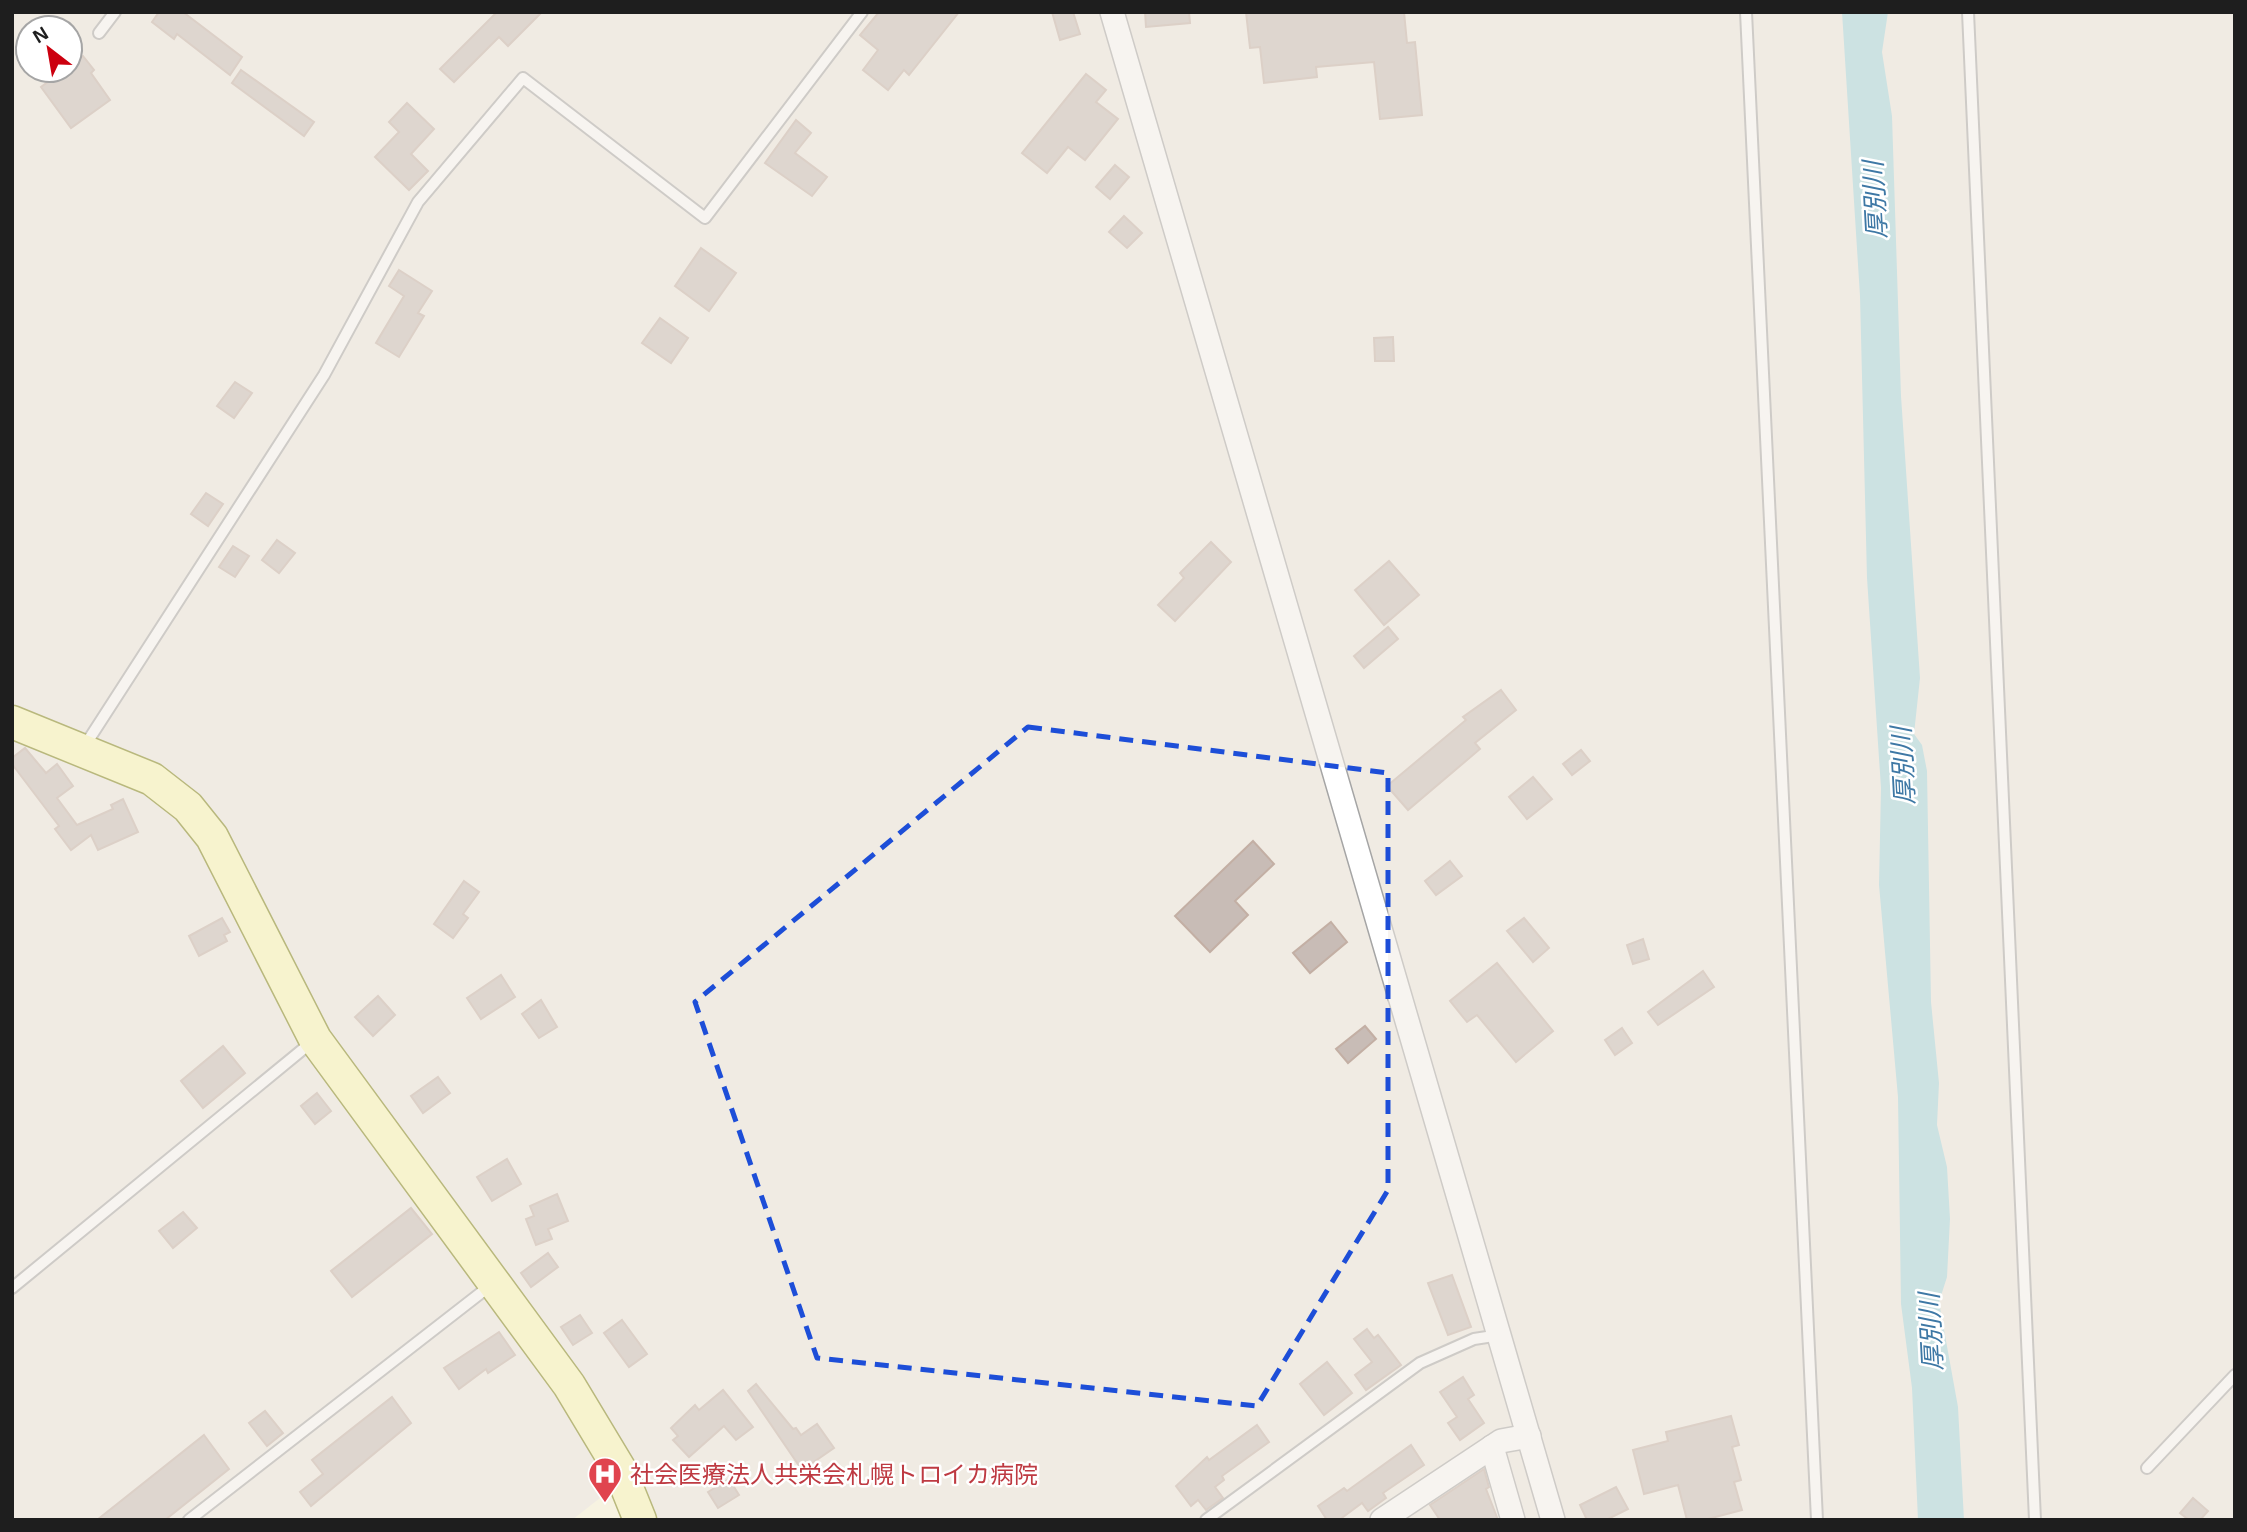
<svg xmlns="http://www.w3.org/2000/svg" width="2247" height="1532" font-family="Helvetica,'Noto Sans JP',sans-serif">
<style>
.education{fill:#fffddd}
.water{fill:#a0d7e1}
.building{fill:#c8bcb6;stroke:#c3afa4;stroke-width:2}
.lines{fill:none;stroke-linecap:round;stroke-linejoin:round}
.lane-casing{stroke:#a5a5a5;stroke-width:14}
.street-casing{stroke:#a5a5a5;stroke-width:26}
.secondary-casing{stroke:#757a00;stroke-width:35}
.lane{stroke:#fff;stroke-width:10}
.street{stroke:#fff;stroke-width:23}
.secondary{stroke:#fefdb3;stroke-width:32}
.marked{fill:none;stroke:#1d4ed8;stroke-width:5;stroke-dasharray:14 9;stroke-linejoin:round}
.labels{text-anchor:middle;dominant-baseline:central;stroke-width:5;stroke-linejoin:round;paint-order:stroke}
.health-label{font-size:24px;fill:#be3a42;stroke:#fff;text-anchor:start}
.water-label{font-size:26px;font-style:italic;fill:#3e78a5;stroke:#fff}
</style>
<rect width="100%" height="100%" fill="#f0ebe3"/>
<polygon class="education" points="614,1487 621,1520 572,1520"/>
<polygon class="water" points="1842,12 1888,12 1882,52 1892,116 1901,396 1920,678 1914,734 1922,745 1927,771 1931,1002 1939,1083 1937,1125 1947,1167 1950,1219 1947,1277 1939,1302 1958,1407 1964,1520 1918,1520 1912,1388 1901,1304 1898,1097 1879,885 1881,788 1867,578 1860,296"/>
<g class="building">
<polygon points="159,12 183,12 242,57 230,75 177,34 174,39 152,22"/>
<polygon points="497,12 542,12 508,46 499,37 454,82 440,69"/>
<polygon points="879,12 959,12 909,75 904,70 888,90 863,70 878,50 860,35"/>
<polygon points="1052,12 1073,12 1080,34 1060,40"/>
<polygon points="1145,12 1189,12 1190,23 1146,27"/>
<polygon points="1246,12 1404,12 1407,43 1415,42 1422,115 1380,119 1374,62 1316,67 1317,77 1264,83 1260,47 1250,48"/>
<polygon points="83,56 94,70 91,73 110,100 71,128 41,87 64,70 70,70 70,65"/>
<polygon points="241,70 314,122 304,136 232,83"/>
<polygon points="1086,74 1106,90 1096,102 1118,119 1085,160 1068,147 1047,173 1022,153"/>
<polygon points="407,103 434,129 411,154 428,171 409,190 375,157 399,132 389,122"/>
<polygon points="796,120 811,133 795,153 827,177 812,196 765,163"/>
<polygon points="1115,165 1129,177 1110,199 1096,187"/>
<polygon points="1124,216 1142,233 1127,248 1109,232"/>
<polygon points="701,248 736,273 709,311 675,286"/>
<polygon points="399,270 432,291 418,313 424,316 399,357 376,343 404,296 389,286"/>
<polygon points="660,318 688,338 671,363 642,343"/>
<polygon points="1393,337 1394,361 1375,361 1374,338"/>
<polygon points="235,382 252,393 234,418 217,406"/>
<polygon points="206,493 223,504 208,526 191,514"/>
<polygon points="277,540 295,553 279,573 262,560"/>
<polygon points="1211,542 1231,562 1175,621 1158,605 1184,578 1180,573"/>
<polygon points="233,546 249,556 235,577 219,567"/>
<polygon points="1389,561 1419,595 1384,625 1355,590"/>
<polygon points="1388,627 1398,639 1364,668 1354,656"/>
<polygon points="1501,690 1516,710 1475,743 1480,749 1408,810 1387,786 1466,720 1463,717"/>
<polygon points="25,748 46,773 57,764 73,786 57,798 77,825 113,809 111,805 123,799 138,832 98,850 91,835 71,850 55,829 59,826 12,764 12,758"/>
<polygon points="1581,750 1590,761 1572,775 1563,764"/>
<polygon points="1533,777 1552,799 1527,819 1509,797"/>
<polygon points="1253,841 1274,864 1235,901 1248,915 1210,952 1175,916"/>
<polygon points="1450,861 1462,876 1436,895 1425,881"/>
<polygon points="464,881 479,892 463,914 468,918 453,938 434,924"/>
<polygon points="222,918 230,932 224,935 227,941 199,956 189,936"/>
<polygon points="1524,918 1549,948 1533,962 1507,931"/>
<polygon points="1331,922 1347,942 1310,973 1293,953"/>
<polygon points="1643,939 1649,959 1633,964 1627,945"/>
<polygon points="1497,963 1553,1031 1516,1062 1477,1015 1467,1022 1450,1001"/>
<polygon points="1703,971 1714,987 1658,1025 1648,1012"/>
<polygon points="501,975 515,997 481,1019 467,998"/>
<polygon points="378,996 395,1015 373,1036 355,1017"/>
<polygon points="541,1000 557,1027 539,1038 522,1014"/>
<polygon points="1365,1026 1376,1039 1348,1063 1336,1049"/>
<polygon points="1622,1028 1632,1043 1615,1055 1605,1040"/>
<polygon points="223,1046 245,1073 203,1108 181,1081"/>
<polygon points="438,1077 450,1093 423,1113 411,1096"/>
<polygon points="317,1093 331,1111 315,1124 301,1106"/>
<polygon points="507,1159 521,1184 492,1201 477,1177"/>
<polygon points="557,1194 568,1221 548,1229 552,1239 536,1245 526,1219 534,1216 530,1206"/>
<polygon points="411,1208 432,1234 352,1297 331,1271"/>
<polygon points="183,1212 197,1228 173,1248 159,1231"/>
<polygon points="548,1253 558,1267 531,1287 521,1273"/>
<polygon points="1452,1275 1471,1327 1448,1335 1428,1283"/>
<polygon points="580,1315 592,1333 573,1345 561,1327"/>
<polygon points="622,1320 647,1354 629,1367 604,1333"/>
<polygon points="1367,1329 1374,1338 1378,1335 1401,1365 1366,1390 1355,1375 1372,1362 1354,1339"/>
<polygon points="499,1332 515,1355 488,1373 486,1369 459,1389 444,1368"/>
<polygon points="1327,1362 1352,1393 1324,1415 1300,1384"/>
<polygon points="1463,1377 1474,1395 1468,1399 1484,1423 1460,1440 1448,1423 1457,1417 1440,1392"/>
<polygon points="756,1384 793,1429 796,1428 801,1435 817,1424 834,1448 802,1470 748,1391"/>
<polygon points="723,1390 753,1427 736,1440 724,1426 689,1457 673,1440 678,1436 671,1428 695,1405 699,1410"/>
<polygon points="392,1397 411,1423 311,1506 300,1492 323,1474 312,1460"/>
<polygon points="265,1411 283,1433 267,1446 249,1423"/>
<polygon points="1731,1416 1739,1445 1732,1447 1741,1480 1734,1482 1742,1510 1704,1520 1687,1520 1678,1485 1644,1494 1633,1450 1668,1441 1666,1432"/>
<polygon points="1257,1425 1269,1442 1222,1476 1224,1480 1215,1487 1223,1498 1206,1510 1198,1500 1191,1506 1176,1486 1207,1457 1209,1460"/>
<polygon points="204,1435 229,1469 165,1520 97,1520"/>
<polygon points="1411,1445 1424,1465 1383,1493 1386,1498 1368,1511 1362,1503 1339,1520 1327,1520 1318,1506 1344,1488 1347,1491"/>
<polygon points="1484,1469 1489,1487 1486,1489 1498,1520 1440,1520 1430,1505"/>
<polygon points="729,1479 739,1495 718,1508 708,1492"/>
<polygon points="1616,1487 1628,1509 1606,1520 1587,1520 1580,1505"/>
<polygon points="2193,1498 2208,1511 2200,1520 2189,1520 2180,1513"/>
</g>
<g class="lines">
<g class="lane-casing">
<g id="lane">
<polyline points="1746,12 1817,1520"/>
<polyline points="1968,12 2035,1520"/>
<polyline points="99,33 115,12"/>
<polyline points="84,747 324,375 418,202 523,78 705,218 862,12"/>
<polyline points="12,1288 313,1041"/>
<polyline points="2147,1468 2235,1375"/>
<polyline points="189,1520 491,1285"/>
<polyline points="1206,1520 1420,1363 1474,1339 1500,1335"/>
</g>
</g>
<g class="street-casing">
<g id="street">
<polyline points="1112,12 1553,1520"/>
<polyline points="1492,1447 1513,1520"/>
<polyline points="1382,1520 1501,1441 1529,1436"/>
</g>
</g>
<g class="secondary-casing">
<polyline id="secondary" points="12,722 152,779 188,807 212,837 315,1039 569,1385 619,1468 640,1520"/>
</g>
<use href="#lane" class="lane"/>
<use href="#street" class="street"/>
<use href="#secondary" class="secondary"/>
</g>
<path d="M0 0H2247V1532H0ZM1028 727 1388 773V1190L1257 1406 817 1358 695 1002Z" fill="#f0ebe3" fill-opacity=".55" fill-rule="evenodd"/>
<path class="marked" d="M1028 727 1388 773V1190L1257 1406 817 1358 695 1002Z"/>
<defs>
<g id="hospital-pin" transform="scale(1.75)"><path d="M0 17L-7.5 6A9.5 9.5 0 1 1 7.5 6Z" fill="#e0444e" stroke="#fff"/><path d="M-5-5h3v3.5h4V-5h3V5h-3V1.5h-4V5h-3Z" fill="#fff"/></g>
</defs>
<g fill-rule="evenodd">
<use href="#hospital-pin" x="605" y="1474"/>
</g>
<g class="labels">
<g class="health-label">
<text x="630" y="1474">社会医療法人共栄会札幌トロイカ病院</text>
</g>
<g class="water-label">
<text transform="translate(1875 200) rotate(-93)">厚別川</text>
<text transform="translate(1903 766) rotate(-93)">厚別川</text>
<text transform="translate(1931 1332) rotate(-93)">厚別川</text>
</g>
</g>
<rect width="2247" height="1532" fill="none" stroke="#1e1e1e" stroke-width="28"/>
<g transform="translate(49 49) rotate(329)"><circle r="33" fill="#ffffff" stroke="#a5a5a5" stroke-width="2"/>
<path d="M0-5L12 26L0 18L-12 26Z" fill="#cc000f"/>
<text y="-10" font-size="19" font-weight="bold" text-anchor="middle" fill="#1e1e1e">N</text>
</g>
</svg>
